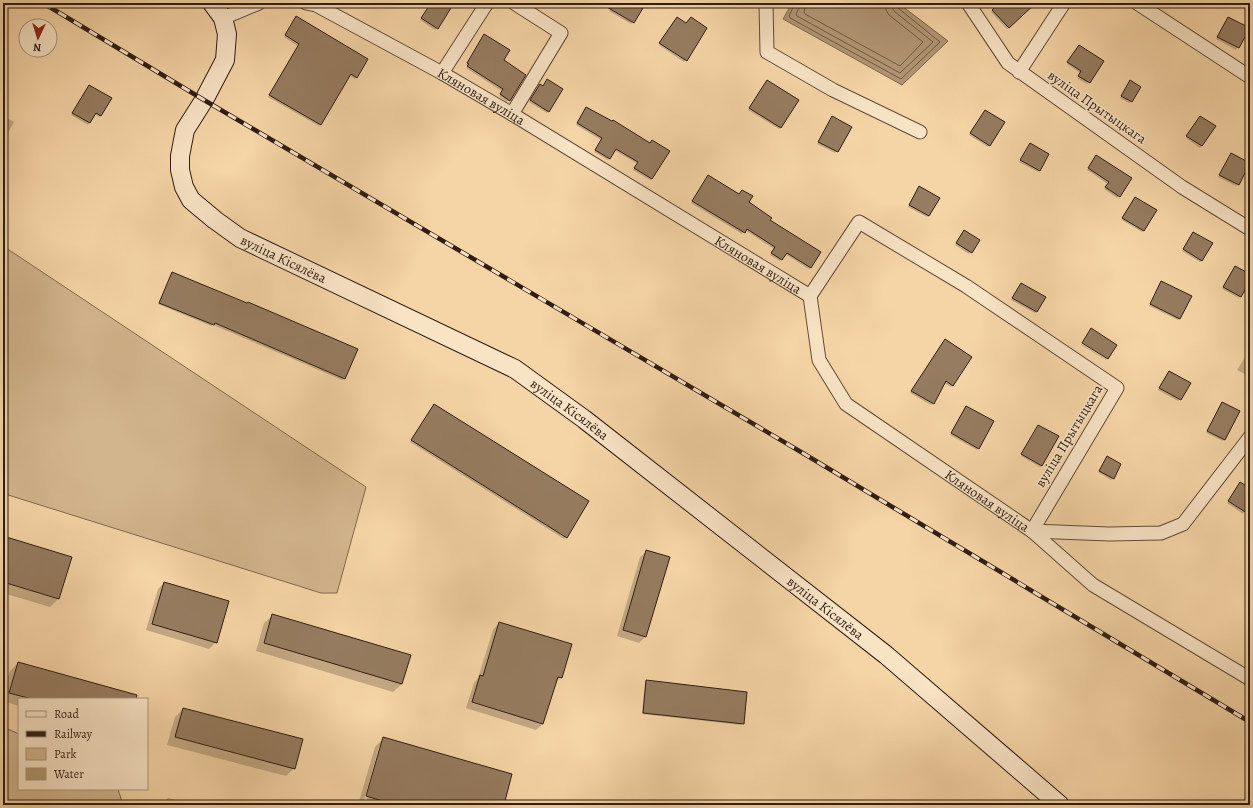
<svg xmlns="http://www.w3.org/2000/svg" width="1253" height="808" font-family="Alegreya,serif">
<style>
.green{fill:#d3b58d;stroke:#816950}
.water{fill:#b29674;stroke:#7e664e}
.shadow{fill:#0003;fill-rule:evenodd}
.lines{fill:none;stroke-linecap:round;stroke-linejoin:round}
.shore{stroke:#705a44;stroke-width:1}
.building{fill:#967c60;stroke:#2f1d14}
.street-casing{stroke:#604b38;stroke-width:15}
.secondary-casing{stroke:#2f1d14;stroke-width:20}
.street{stroke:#f8e3c5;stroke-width:13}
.secondary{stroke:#f8e3c5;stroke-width:18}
.rail-casing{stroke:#2f1d14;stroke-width:4.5}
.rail{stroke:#f8e3c5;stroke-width:3;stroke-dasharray:9;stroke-linecap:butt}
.labels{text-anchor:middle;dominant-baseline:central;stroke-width:3;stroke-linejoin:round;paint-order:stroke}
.street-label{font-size:14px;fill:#2f1d14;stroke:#f8e3c5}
</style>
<rect width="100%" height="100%" fill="#f5d4a6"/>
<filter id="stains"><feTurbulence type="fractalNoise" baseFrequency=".005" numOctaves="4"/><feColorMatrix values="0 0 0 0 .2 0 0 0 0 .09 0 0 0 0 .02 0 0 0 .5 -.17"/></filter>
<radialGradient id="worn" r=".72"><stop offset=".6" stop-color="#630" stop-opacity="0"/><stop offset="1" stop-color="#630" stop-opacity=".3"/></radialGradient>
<g class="green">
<polygon points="3,246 366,487 337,593 321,593 5,494 3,489"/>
<polygon points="3,727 19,734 19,789 118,789 123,805 3,805"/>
</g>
<polygon class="water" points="792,3 898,3 948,41 902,85 783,19"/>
<g class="shadow">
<polygon points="431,3 453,3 435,30 420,20"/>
<polygon points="614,3 638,3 643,6 631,24 609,11"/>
<polygon points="1000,3 1023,3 1029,9 1007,29 991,12"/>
<polygon points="294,19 356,77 355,79 349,75 319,126 268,97 298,46 284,37"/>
<polygon points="1227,19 1248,28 1236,50 1216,39"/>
<polygon points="675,20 705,29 684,62 659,45"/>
<polygon points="483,37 502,60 509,100 507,102 499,96 502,91 466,68 468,66 466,65"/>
<polygon points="1077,48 1103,61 1087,84 1077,78 1080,73 1067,64"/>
<polygon points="766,83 780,128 779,129 748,110"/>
<polygon points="1129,83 1131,101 1129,103 1120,98"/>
<polygon points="540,85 543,87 548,111 547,113 529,102"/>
<polygon points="87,88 101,115 99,117 95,114 88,125 71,115"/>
<polygon points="585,110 650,143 652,141 652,178 650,180 633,170 638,164 614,150 608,160 594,152 601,140 576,125"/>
<polygon points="984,113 989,145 988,147 969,135"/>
<polygon points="3,116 14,122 3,142"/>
<polygon points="831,119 850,127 835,153 817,144"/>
<polygon points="1198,119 1214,126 1200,148 1186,138"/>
<polygon points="1030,144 1039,170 1038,172 1019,162"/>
<polygon points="1231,154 1249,164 1236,186 1218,177"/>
<polygon points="1095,158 1131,178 1117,198 1104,189 1108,184 1087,170"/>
<polygon points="707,178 747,203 769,221 811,267 809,269 785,254 780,261 770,255 774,249 745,230 742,234 691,203"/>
<polygon points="918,188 939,198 927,217 908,207"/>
<polygon points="1133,200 1144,230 1142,232 1122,220"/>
<polygon points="962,233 978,241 969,254 955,245"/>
<polygon points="1192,234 1202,260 1200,262 1182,251"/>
<polygon points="1234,269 1250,275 1250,279 1239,298 1222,289"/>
<polygon points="171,275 344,378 342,380 213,325 211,326 158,304"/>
<polygon points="1161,282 1180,318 1178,320 1149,306"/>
<polygon points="1021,284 1037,311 1035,313 1011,300"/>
<polygon points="944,342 952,385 951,387 944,383 931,405 910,393"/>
<polygon points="1081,344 1106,359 1106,360 1081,345"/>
<polygon points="1248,352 1250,353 1250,377 1237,370"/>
<polygon points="1168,374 1189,384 1178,401 1158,390"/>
<polygon points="1222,403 1224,439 1223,441 1206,433"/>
<polygon points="434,405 566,537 564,539 410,442"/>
<polygon points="966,407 979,448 977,450 950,435"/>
<polygon points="1037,427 1042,465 1040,467 1021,456"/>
<polygon points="1107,457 1113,478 1111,480 1098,472"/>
<polygon points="1239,485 1250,489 1250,504 1243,514 1227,503"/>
<polygon points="3,537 58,599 50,607 3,593"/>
<polygon points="647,551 645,637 639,643 617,636 640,557"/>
<polygon points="164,583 216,642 209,649 146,630 158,589"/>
<polygon points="273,615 402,684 393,692 256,651 264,623"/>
<polygon points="499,623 561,677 555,683 543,724 536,730 466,708 474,683 478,678 493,630"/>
<polygon points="18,663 130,699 19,699 19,706 3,701 3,695 10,671"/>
<polygon points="647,682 743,723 741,725 642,714 645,683"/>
<polygon points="183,709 294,768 286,776 167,745 175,717"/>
<path d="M383 739 503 805H358L375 747ZM379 747H381L366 801H364Z"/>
<polygon points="168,798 195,805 161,805"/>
</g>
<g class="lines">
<g class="shore">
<polyline points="795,3 789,16 790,18 901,79 940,42 898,8 896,3"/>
<polyline points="800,3 799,8 796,14 797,16 900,73 933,42 895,12 892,8 891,3"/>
<polyline points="806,3 804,12 805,14 900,66 923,42 889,15 886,10 885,3"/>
</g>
</g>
<g class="building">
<polygon points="431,3 454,3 438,29 421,18"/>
<polygon points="600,3 646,3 634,23"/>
<polygon points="999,3 1036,3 1009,28 992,10"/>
<polygon points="296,16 368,59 357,78 351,74 321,125 269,95 299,44 285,35"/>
<polygon points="677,17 686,23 691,17 707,28 687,61 659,43"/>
<polygon points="1228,17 1250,28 1239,48 1217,37"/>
<polygon points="484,34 510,50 504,60 526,75 510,101 500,94 503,89 467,66 469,64 467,63"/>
<polygon points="1079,45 1104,61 1090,83 1078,76 1081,71 1067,62"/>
<polygon points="547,79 563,89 549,112 530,100 540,84 543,86"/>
<polygon points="767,80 799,100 781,128 749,108"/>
<polygon points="1130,80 1141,87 1132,102 1121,96"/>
<polygon points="89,85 112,98 101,116 96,113 90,123 72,113"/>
<polygon points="586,107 612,121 613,120 650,143 652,140 670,151 652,179 634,168 638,162 616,149 610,159 595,150 602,138 577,123"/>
<polygon points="985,110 1005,122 990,146 970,133"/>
<polygon points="832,116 852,127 838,152 818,142"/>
<polygon points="1200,116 1216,126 1202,146 1186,136"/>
<polygon points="1030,143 1049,154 1040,171 1020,160"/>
<polygon points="1231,153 1250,163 1239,185 1219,175"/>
<polygon points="1096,155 1132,178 1120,197 1105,187 1109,182 1088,168"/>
<polygon points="708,175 739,194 742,190 753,196 749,202 772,218 770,220 821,252 811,268 787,253 782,260 771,253 775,247 747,229 745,233 692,201"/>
<polygon points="919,186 940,198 929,216 909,205"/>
<polygon points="1135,197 1157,210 1144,231 1122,218"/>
<polygon points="964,230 980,240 972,253 956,243"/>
<polygon points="1193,232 1213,243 1202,261 1183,249"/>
<polygon points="1235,266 1250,274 1250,281 1241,297 1223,287"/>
<polygon points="172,272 247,303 248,302 358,349 345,379 215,323 214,325 159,303"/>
<polygon points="1161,281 1192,296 1180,319 1150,304"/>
<polygon points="1021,283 1046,297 1037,312 1012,298"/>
<polygon points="1091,328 1117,345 1108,359 1082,343"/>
<polygon points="945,339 972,357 953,386 946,381 934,404 911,391"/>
<polygon points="1169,371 1191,383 1181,400 1159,388"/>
<polygon points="1222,402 1240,411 1225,440 1207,431"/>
<polygon points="434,404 589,501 567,538 411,440"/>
<polygon points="966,406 994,421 979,449 951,433"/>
<polygon points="1038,425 1059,436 1042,466 1021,454"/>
<polygon points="1107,456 1121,464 1114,479 1099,471"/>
<polygon points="1240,482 1250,488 1250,515 1228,501"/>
<polygon points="3,536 72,557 59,599 3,582"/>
<polygon points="646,550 670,557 646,637 623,630"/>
<polygon points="164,582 229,601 217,643 152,624"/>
<polygon points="272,614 411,655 402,684 264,643"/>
<polygon points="499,622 572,644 562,678 558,677 543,724 472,702 480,675 483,676"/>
<polygon points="18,662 137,695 136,699 32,699 9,693"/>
<polygon points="646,680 747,692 744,724 643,713"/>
<polygon points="183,708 303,739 295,769 175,737"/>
<polygon points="383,737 512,774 504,805 396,805 366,796"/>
</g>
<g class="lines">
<g class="street-casing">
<g id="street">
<path id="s1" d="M306 3 316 5 442 73 512 114 810 296 819 360 846 404 1032 531 1093 585 1250 679"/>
<polyline points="766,3 767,52 833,90 920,132"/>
<polyline points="968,3 1008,63 1182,187 1250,229"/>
<polyline points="1137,3 1250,77"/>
<polyline points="223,18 259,3"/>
<polyline points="1019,72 1064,3"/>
<polyline points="442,73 487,3"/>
<polyline points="512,114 561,33 514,3"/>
<polyline points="810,296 859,222 966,286 1117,388 1032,531"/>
<polyline points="1032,531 1109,534 1161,533 1183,524 1250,437"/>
</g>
</g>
<g class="secondary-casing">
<g id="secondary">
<path id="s2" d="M212 3 223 18 227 34 225 60 204 100 185 130 180 156V170L184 187 191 200 215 220 240 238 515 369 584 419 886 655 1060 805"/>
</g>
</g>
<use href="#street" class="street"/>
<use href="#secondary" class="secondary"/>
<g class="rail-casing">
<polyline id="rail" points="43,3 204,100 801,452 1250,722"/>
</g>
<use href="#rail" class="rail"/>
</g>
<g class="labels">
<g class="street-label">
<text stroke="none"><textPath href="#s1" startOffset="199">Кляновая вуліца</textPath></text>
<text transform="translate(1097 107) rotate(35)">вуліца Прытыцкага</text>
<text stroke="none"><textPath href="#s2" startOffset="325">вуліца Кісялёва</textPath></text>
<text stroke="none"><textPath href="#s1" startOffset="523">Кляновая вуліца</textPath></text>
<text stroke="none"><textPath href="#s2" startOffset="649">вуліца Кісялёва</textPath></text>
<text transform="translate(1069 436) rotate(-59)">вуліца Прытыцкага</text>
<text stroke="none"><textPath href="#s1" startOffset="871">Кляновая вуліца</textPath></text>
<text stroke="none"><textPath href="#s2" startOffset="973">вуліца Кісялёва</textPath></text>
</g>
</g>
<rect width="1253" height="808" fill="none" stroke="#f5d4a6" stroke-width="16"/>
<rect x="4" y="4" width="1245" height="800" fill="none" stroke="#2f1d14" stroke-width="2"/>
<rect x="8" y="8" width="1237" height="792" fill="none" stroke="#2f1d14"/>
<rect x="18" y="698" width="130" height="92" fill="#f8e3c5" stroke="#a8947e"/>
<rect x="26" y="711" width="20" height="6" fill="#f8e3c5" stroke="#a8947e"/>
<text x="54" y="718" font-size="12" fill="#2f1d14">Road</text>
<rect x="26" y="731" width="20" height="6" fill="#2f1d14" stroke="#a8947e"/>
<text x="54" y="738" font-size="12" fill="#2f1d14">Railway</text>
<rect x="26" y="748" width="20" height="12" fill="#d3b58d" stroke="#a8947e"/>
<text x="54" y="758" font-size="12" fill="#2f1d14">Park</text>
<rect x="26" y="768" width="20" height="12" fill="#b29674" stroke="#a8947e"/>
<text x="54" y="778" font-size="12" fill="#2f1d14">Water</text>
<g transform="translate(38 38) rotate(184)"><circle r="19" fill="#f8e3c5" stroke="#a8947e"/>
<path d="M0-3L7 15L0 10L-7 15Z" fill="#8f2418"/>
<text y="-6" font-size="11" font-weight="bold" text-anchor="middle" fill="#2f1d14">N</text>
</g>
<rect width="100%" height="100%" filter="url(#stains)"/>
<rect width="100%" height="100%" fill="url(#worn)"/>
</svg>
